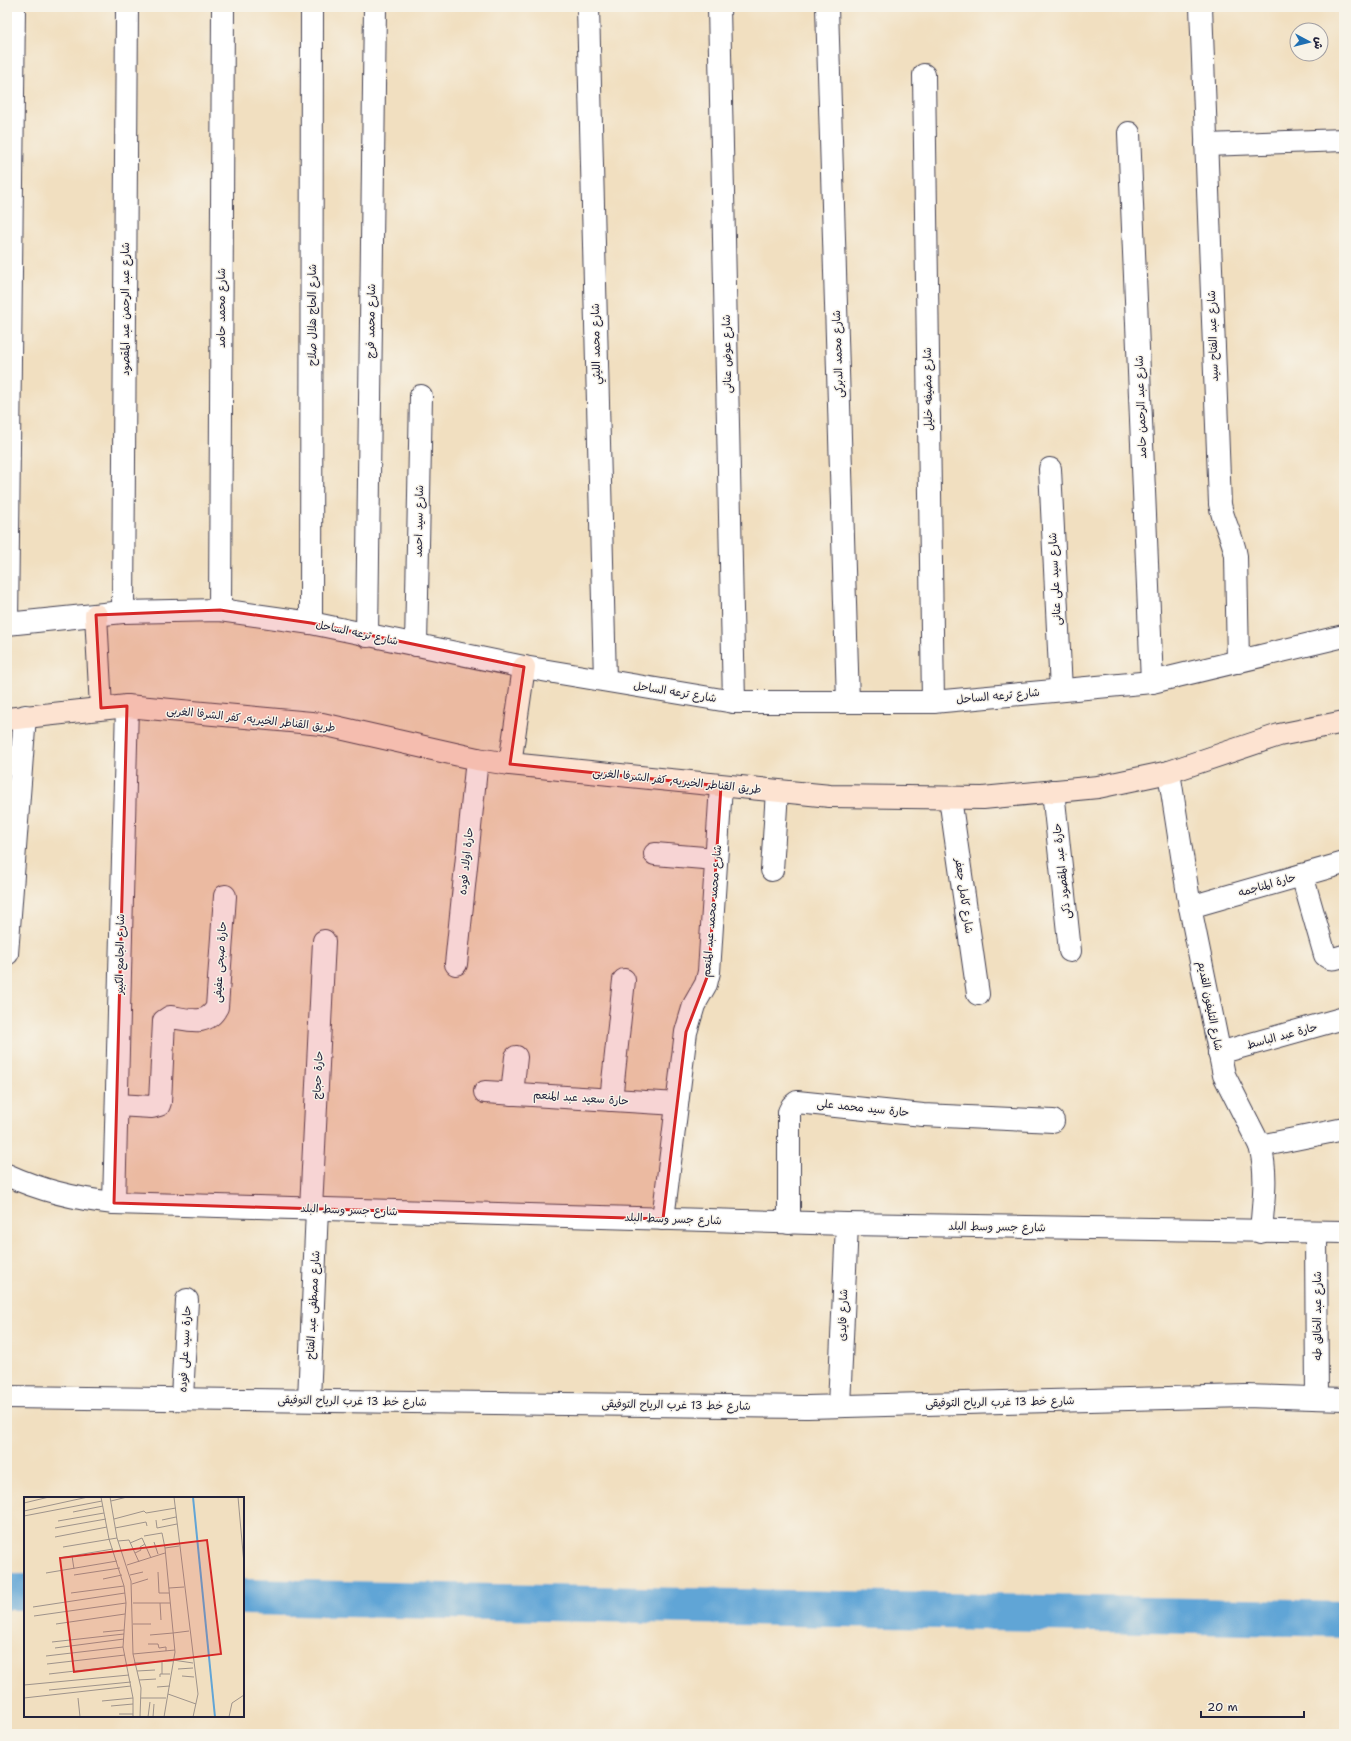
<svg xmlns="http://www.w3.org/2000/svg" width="1351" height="1741" font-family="'Shantell Sans','Playpen Sans Arabic',sans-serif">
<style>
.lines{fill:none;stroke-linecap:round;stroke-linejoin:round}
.canal{stroke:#61a5d6;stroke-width:36}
.street-casing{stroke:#413e4f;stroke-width:24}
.secondary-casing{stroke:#413e4f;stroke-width:24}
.street{stroke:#fff;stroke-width:22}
.secondary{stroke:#fde3d1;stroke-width:22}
.marked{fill:#d62828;fill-opacity:0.2;stroke:#d62828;stroke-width:3;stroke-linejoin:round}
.labels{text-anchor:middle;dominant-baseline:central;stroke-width:3;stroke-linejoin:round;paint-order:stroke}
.street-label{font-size:11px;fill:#22223b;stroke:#f7f3e8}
.inset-river{fill:none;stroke:#61a5d6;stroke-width:2}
.inset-road{fill:none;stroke:#9e938b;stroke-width:1}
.view{fill:#d62828;fill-opacity:0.15;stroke:#d62828;stroke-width:2}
.inset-edge{fill:none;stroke:#22223b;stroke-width:2}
</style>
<rect width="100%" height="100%" fill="#f7f3e8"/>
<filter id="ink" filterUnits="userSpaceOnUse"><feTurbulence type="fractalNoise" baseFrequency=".025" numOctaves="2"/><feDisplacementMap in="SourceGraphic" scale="8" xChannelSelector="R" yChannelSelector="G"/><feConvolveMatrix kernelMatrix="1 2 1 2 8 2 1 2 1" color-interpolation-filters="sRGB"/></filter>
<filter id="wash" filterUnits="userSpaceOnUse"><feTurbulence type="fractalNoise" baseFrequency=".012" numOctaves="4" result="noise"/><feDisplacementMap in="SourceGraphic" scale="16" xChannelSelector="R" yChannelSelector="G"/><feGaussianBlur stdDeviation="0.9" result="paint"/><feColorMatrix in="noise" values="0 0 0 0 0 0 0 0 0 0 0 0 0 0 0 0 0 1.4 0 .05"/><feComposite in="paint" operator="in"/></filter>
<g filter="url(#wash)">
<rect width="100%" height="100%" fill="#f1dfc0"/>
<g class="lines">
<g class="canal">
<polyline points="7,1592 25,1592"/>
<polyline points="243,1597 1344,1619"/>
</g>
</g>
</g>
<g filter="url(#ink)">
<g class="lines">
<g class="street-casing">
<g id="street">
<polyline points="588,7 605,680"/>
<polyline points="719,7 734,702"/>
<polyline points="827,7 848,702"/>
<path d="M1201 7 1220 504C1223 522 1233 537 1236 556L1238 662"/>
<polyline points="924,75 933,702"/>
<polyline points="1129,133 1152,682"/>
<polyline points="1206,145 1344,140"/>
<polyline points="1050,469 1061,690"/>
<polyline points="220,610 223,7"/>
<polyline points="123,612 127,7"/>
<polyline points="311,623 312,7"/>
<polyline points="7,624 123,612 220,610 311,623 524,667 734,702 933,702 1152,682 1344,636"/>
<polyline points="7,624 14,7"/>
<polyline points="367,636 375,7"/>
<polyline points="416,645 421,396"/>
<path d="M1169 772 1190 907 1224 1075 1260 1146C1268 1175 1263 1203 1261 1232"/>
<polyline points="1053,791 1070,951"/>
<polyline points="950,798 978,994"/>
<polyline points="655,854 716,859"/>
<polyline points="772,870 777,791"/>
<path d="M1302 875 1325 955C1331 961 1336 958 1344 956"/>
<polyline points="1190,907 1344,863"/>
<polyline points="7,954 25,716"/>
<polyline points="456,964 477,759"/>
<polyline points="1219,1053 1344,1018"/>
<polyline points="485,1092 677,1104"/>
<polyline points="512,1094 516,1057"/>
<polyline points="611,1100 624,980"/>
<path d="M117 1105 152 1107 159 1105 160 1102 164 1021 170 1017C188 1019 207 1027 217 1007L225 896"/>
<polyline points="1260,1146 1344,1129"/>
<path d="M7 1175C42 1191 76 1199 114 1203L847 1224 1344 1232"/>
<polyline points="114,1203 127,706"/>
<polyline points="311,1209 324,941"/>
<polyline points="663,1219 686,1032 694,1005 706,984 709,972 721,786"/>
<polyline points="789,1223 789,1112 792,1106 797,1102 923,1115 1053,1121"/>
<polyline points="1316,1233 1317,1398"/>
<polyline points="7,1397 807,1407 1246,1396 1344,1399"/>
<polyline points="182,1398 187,1300"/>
<polyline points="309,1400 317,1209"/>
<polyline points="839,1406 847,1224"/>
</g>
</g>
<g class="secondary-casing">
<g id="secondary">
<polyline points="96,615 101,708"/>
<polyline points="7,719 127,706 322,724 477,759 510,764 830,796 983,798 1098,787 1169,772 1279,735 1344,722"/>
<polyline points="510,764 524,667"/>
</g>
</g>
<use href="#street" class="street"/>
<use href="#secondary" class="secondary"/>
</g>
</g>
<path class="marked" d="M220 610 311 623 524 667 510 764 721 786 709 972 686 1032 663 1219 114 1203 127 706 101 708 96 615Z"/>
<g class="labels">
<g class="street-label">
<text transform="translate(221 308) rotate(-90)">شارع محمد حامد</text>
<text transform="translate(125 309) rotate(-90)">شارع عبد الرحمن عبد المقصود</text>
<text transform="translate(312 315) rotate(-90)">شارع الحاج هلال صلاح</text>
<text transform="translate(371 321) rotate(-89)">شارع محمد فرج</text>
<text transform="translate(1213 336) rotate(-92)">شارع عبد الفتاح سيد</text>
<text transform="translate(596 344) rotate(-91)">شارع محمد الليثي</text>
<text transform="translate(727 354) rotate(-91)">شارع عوض عنانى</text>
<text transform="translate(838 354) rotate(-92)">شارع محمد الدبركى</text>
<text transform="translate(928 389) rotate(-91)">شارع مضيفه خليل</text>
<text transform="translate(1141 407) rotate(-92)">شارع عبد الرحمن حامد</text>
<text transform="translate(419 521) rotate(-89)">شارع سيد احمد</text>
<text transform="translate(1055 579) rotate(-93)">شارع سيد على عنانى</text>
<text transform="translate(357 633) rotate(12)">شارع ترعه الساحل</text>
<text transform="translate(675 692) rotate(9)">شارع ترعه الساحل</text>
<text transform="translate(998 696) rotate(-5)">شارع ترعه الساحل</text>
<text transform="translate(251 719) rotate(6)">طريق القناطر الخيريه, كفر الشرفا الغربى</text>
<text transform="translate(677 781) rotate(6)">طريق القناطر الخيريه, كفر الشرفا الغربى</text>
<text transform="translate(466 861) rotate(-84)">حارة اولاد فوده</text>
<text transform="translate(1062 871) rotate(-96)">حارة عبد المقصود ذكى</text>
<text transform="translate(1267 885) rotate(-16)">حارة المناجمه</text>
<text transform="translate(964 896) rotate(82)">شارع كامل جعفر</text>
<text transform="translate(712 911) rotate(-85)">شارع محمد محمد عبد المنعم</text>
<text transform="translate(120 954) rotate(-89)">شارع الجامع الكبير</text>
<text transform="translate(220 962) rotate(-86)">حارة صبحى عفيفى</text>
<text transform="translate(1210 1006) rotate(79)">شارع التليفون القديم</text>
<text transform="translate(1282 1036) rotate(-15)">حارة عبد الباسط</text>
<text transform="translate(318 1075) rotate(-87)">حارة حجاج</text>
<text transform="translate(581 1098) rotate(4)">حارة سعيد عبد المنعم</text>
<text transform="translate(863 1108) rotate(6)">حارة سيد محمد على</text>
<text transform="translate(349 1210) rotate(2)">شارع جسر وسط البلد</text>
<text transform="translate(673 1219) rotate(2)">شارع جسر وسط البلد</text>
<text transform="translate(997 1227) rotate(1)">شارع جسر وسط البلد</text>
<text transform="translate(313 1305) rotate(-87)">شارع مصطفى عبد الفتاح</text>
<text transform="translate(843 1315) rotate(-88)">شارع فايدى</text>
<text transform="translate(1317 1316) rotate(-90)">شارع عبد الخالق طه</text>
<text transform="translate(185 1349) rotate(-87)">حارة سيد على فوده</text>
<text transform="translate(352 1401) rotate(1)">شارع خط 13 غرب الرياح التوفيقى</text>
<text transform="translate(1000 1402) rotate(-1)">شارع خط 13 غرب الرياح التوفيقى</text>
<text transform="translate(676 1405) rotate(1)">شارع خط 13 غرب الرياح التوفيقى</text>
</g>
</g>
<g transform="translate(24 1497)">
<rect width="220" height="220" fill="#f1dfc0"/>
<path class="inset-river" d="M169 0 191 220"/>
<path class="inset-road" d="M77 0 85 42 100 89 102 106 99 150 109 201V220M86 0 93 41 107 84 109 157 117 191 116 220M150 0 174 197 169 220M214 0 220 67M87 4 103 0M0 6 25 0M0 14 64 0M49 15 79 9M0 19 78 4M90 22 120 14 122 16 152 11M132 23 133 31 153 27M138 23 152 20M34 24 80 16M31 31 82 22M91 31 122 25 123 29M120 39 138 36 141 51 151 155 140 220M31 40 83 30M94 44 105 43 115 65M130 45 134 57M106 46 118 41 127 61M39 50 93 41M141 51 155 49M111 56 117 53 116 50 121 47M48 59 50 72M35 61 89 52M103 68 141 56M134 75 135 96H145M22 76 93 64M50 78 96 71M106 78 119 75M79 82 98 78M108 87 124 82M145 91 160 90M47 96 100 89M109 106H146M136 106 137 123M9 110 101 96M10 119 102 106M32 127 101 117M109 127H127M79 135 100 133M149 136 165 134M126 138 149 136M28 145 100 137M124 147H134L135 151 142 150V154M31 151 100 142M109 157 151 153M22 159 99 150M149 163 169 166M110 166 149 164M23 167 101 158M154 172 169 171M113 174 131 173M25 177 103 168M138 177V164M158 179 170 180M136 180V177H146M115 183 132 182M0 188 105 178M133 190 146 189M25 193 107 185M144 197 172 207M0 201 107 189M54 201 56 220M117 201H142M78 204 109 201M87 209 109 207M95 217H109M124 220 126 205M129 220 130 207M205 220 208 206 220 198"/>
<path class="view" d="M183 43 197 157 50 175 36 61Z"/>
<rect width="220" height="220" class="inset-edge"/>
</g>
<rect width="1351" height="1741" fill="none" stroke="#f7f3e8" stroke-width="24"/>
<g transform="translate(1309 42) rotate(97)"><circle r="19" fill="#f7f3e8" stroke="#a29fa3"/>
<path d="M0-3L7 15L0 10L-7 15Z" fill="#1f6fb2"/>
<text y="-6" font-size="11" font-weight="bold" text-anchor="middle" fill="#22223b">ش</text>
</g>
<path d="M1201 1711v6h103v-6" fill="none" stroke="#22223b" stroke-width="2"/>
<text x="1207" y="1711" font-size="12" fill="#22223b" stroke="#f7f3e8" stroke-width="3" paint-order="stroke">20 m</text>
</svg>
